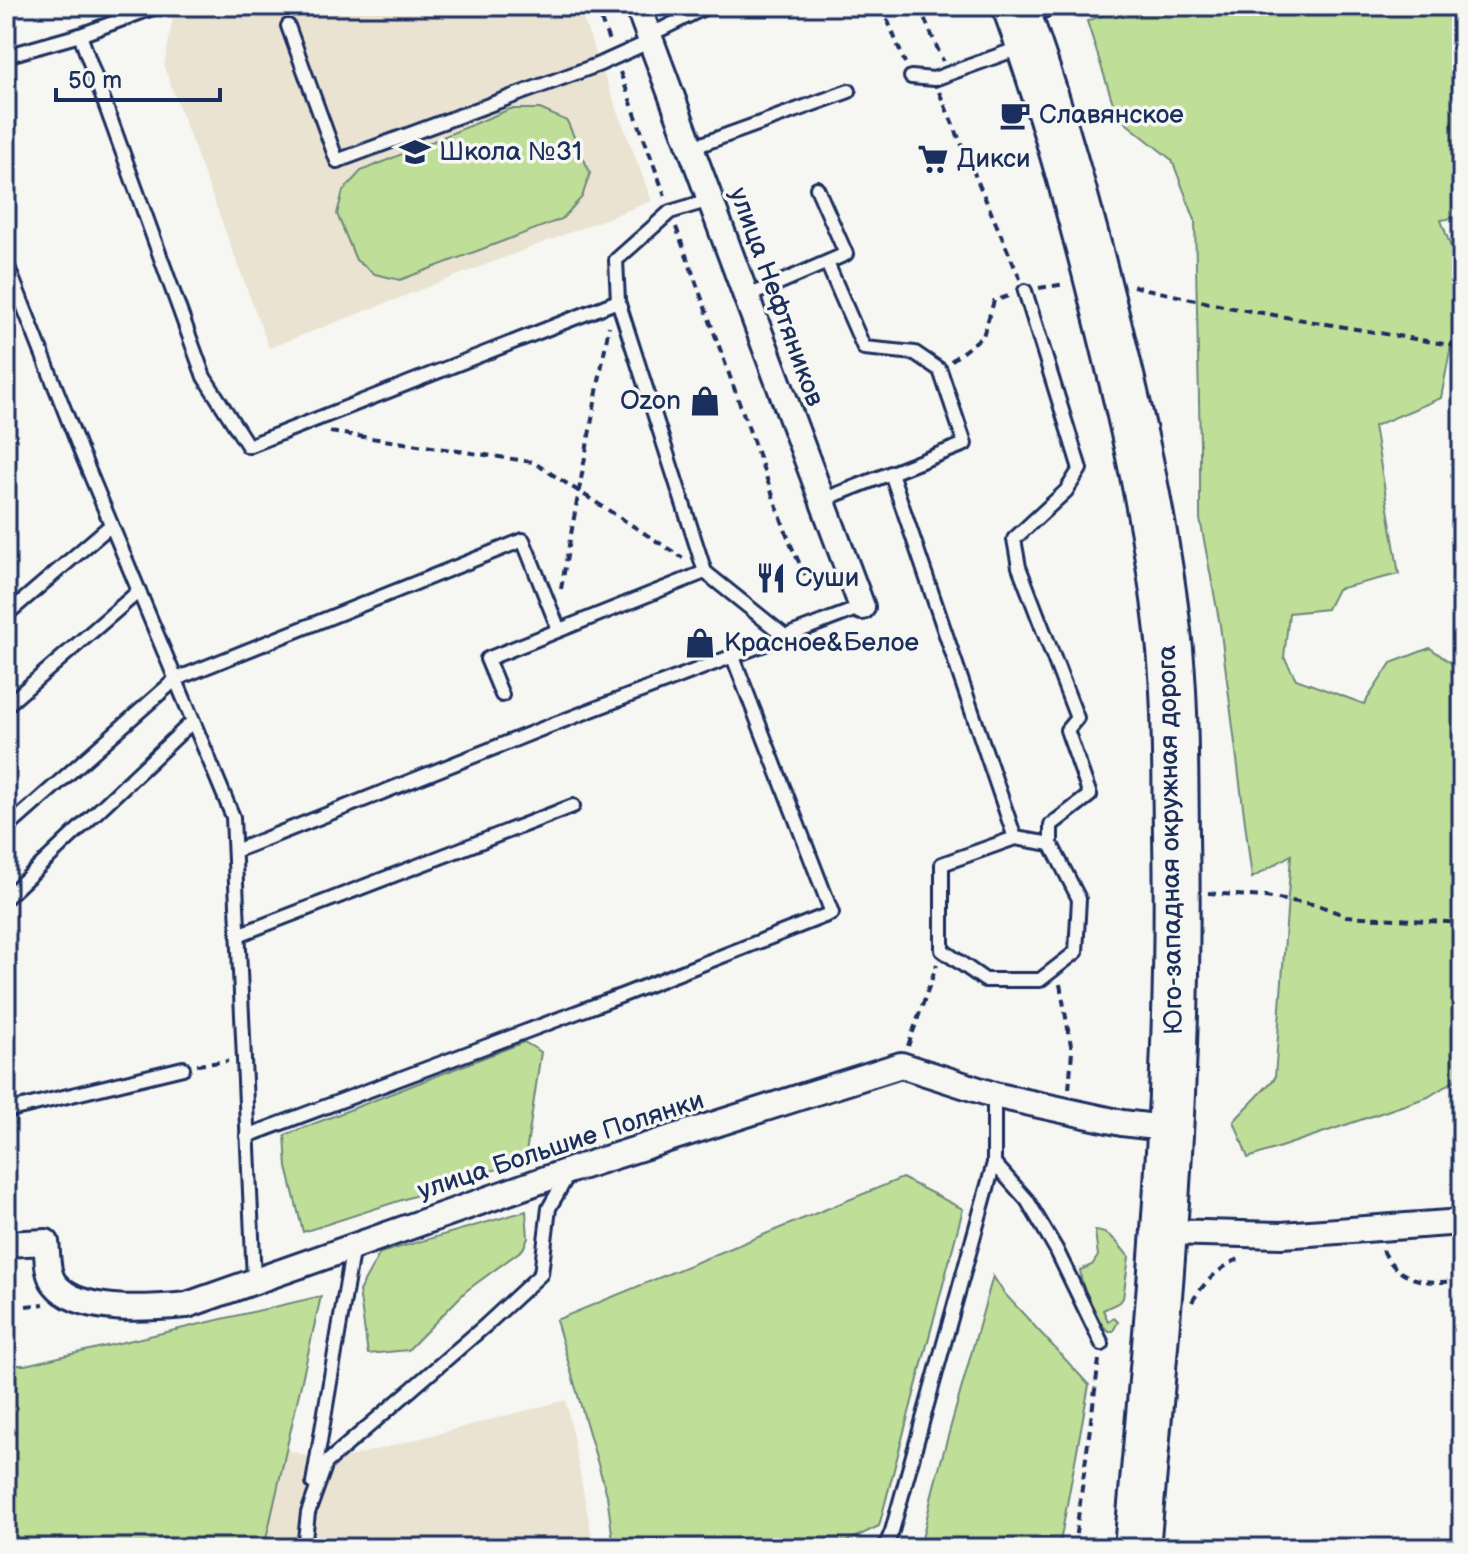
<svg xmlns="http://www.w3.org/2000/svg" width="1468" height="1554" font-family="'Balsamiq Sans',sans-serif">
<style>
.built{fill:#ebe3d2}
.green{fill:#bfdf98;stroke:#6d877b;stroke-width:2}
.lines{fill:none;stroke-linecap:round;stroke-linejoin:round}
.lane-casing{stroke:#1b2f5e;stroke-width:18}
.street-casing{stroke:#1b2f5e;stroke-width:30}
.highway-casing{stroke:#1b2f5e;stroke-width:50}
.path{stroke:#1b2f5e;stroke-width:4;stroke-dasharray:8 6;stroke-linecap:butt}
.lane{stroke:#f6f6f2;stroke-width:12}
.street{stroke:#f6f6f2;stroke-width:24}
.highway{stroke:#f6f6f2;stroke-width:44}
.labels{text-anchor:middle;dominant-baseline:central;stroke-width:7;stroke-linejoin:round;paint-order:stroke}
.poi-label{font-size:26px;fill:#1b2f5e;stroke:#f6f6f2;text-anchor:start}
.street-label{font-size:26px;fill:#1b2f5e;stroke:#f6f6f2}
</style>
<rect width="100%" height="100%" fill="#f6f6f2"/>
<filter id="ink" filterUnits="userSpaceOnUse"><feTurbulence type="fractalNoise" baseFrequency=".0125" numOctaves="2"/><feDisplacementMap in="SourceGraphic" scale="16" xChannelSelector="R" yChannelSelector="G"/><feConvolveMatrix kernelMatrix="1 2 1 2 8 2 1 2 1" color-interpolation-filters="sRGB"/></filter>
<g filter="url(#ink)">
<g class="built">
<polygon points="175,6 578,6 652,201 269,348 164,67"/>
<polygon points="566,1400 594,1548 264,1548 286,1449 326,1463"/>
</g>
<g class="green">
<polygon points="1128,6 1462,6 1462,66 1459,72 1457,139 1462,144 1462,217 1441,220 1462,277 1462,288 1441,398 1374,426 1399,574 1337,589 1327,609 1289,613 1284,657 1296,679 1364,704 1391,663 1430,648 1462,671 1462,1076 1428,1097 1248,1158 1234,1121 1275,1078 1291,855 1252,878 1220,625 1200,519 1200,445 1195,220 1172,160 1117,116 1087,21"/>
<polygon points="510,109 540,109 567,121 590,173 582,197 562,219 400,280 375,274 356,260 337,214 343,191 361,171"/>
<polygon points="524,1042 541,1052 525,1160 303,1232 287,1167 285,1135"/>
<polygon points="902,1178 963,1209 879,1526 833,1548 614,1548 607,1495 556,1320"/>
<polygon points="526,1211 528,1238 523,1249 466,1291 408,1350 368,1354 359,1291 380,1253"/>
<path d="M1095 1231C1112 1232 1119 1245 1129 1257L1123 1298 1120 1302 1103 1310 1108 1321 1114 1318 1118 1322 1113 1331H1108C1090 1313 1083 1295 1080 1270L1092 1265 1098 1256Z"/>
<polygon points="993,1276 1004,1293 1089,1385 1059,1548 920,1548 934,1486"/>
<polygon points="321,1296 264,1548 6,1548 6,1365 25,1365"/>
</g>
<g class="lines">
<g class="lane-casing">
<g id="lane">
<polyline points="158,6 80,35 204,377 248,446 618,301 705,572"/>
<polyline points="1026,17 1057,6"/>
<polyline points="288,26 337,161 600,64 651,41"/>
<polyline points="648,33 662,29 708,6"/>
<polyline points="6,56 80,35"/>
<polyline points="911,77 934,79 1022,47"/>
<polyline points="691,148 849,91"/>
<polyline points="6,262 81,452 233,817 254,1280"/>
<polyline points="746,297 846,254 817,188"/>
<polyline points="618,301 616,260 670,212 710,200"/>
<polyline points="891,473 1015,838 942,864 942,950 985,980 1040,980 1076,952 1079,899 1051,844 1051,825 1090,795 1067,730 1077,718 1019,567 1014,539 1066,491 1080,469 1025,291"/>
<polyline points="822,500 965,444 940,370 915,353 864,348 827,263"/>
<polyline points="6,615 111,525"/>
<polyline points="502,695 487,659 705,572 786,637"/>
<polyline points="6,706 139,591"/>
<polyline points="6,829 176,679 523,540 559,630"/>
<polyline points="1015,838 1051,844"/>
<polyline points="235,851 539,730 862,607"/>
<polyline points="6,898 193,721"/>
<polyline points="238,935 573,806"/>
<polyline points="6,1111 183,1068"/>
<polyline points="247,1136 623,995 832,913 733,657"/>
<polyline points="994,1163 1027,1200 1056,1249 1102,1344"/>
<polyline points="313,1483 353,1246"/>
<polyline points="304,1548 308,1513 326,1463 486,1325 541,1274 549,1208 569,1173"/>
<polyline points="885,1548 892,1531 994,1163 994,1095"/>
</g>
</g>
<g class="street-casing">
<g id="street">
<polyline points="638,6 862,607"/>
<polyline points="1165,1232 1282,1235 1462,1222"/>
<path d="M6 1244 46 1242C48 1255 46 1274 55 1284 79 1315 153 1308 187 1305L571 1170 901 1065 994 1095 1122 1123 1172 1129"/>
</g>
</g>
<g class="highway-casing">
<path id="highway" d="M1015 6C1052 107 1080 210 1106 315 1132 418 1156 524 1168 631 1176 698 1175 767 1176 835 1181 1073 1159 1311 1137 1548"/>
</g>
<g class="path">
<polyline points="596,6 609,41"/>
<polyline points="882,6 905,63"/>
<polyline points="919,6 943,61"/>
<polyline points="620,72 665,196"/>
<polyline points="939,92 1020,279"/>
<polyline points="676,227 790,543 805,575"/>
<polyline points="1133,286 1227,307 1462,347"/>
<polyline points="1039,288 1066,284"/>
<polyline points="951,361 983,336 994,301 1011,295"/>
<polyline points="330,432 533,462 683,558"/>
<polyline points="561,589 609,326"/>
<polyline points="1208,893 1265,897 1318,905 1346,916 1462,923"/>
<polyline points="1060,984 1072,1051 1069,1090"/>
<polyline points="908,1046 937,964"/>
<polyline points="197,1065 228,1061"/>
<path d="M1383 1250C1399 1285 1430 1283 1462 1281"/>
<path d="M1192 1302C1204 1282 1220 1267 1241 1258"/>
<polyline points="26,1306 44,1304"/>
<polyline points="1074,1548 1099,1360"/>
</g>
<use href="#lane" class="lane"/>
<use href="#street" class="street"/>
<use href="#highway" class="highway"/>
</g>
</g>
<defs>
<g id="cafe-bare" transform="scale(2.4)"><path d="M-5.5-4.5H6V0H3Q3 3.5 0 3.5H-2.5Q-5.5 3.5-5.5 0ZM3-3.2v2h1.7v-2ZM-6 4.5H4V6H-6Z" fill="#1b2f5e" stroke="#f6f6f2" stroke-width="2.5" paint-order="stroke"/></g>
<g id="school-bare" transform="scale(2.4)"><path d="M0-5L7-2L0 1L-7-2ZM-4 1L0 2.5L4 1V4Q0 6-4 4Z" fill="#1b2f5e" stroke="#f6f6f2" stroke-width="2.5" paint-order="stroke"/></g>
<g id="supermarket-bare" transform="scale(2.4)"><path d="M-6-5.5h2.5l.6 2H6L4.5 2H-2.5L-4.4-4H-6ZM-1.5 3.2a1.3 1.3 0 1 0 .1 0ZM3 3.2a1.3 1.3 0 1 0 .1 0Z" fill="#1b2f5e" stroke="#f6f6f2" stroke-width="2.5" paint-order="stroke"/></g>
<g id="shop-bare" transform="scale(2.4)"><path d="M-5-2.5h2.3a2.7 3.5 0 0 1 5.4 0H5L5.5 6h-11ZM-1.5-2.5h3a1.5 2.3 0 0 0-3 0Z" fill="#1b2f5e" stroke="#f6f6f2" stroke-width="2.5" paint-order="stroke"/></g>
<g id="restaurant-bare" transform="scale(2.4)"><path d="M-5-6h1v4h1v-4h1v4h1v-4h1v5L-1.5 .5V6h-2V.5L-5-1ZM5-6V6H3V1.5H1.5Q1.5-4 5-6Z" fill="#1b2f5e" stroke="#f6f6f2" stroke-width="2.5" paint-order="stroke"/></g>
</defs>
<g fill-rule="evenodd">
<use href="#cafe-bare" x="1015" y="115"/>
<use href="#school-bare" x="415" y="152"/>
<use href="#supermarket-bare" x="933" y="159"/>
<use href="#shop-bare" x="705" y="401"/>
<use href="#restaurant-bare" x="771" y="578"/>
<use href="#shop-bare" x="700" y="643"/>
</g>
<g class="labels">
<g class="poi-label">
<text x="1039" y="115">Славянское</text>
<text x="439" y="152">Школа №31</text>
<text x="957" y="159">Дикси</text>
<text x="681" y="401" text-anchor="end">Ozon</text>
<text x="795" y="578">Суши</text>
<text x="724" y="643">Красное&amp;Белое</text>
</g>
<g class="street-label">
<text transform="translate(776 297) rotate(70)">улица Нефтяников</text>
<text transform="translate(1171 840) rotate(-91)">Юго-западная окружная дорога</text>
<text transform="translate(561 1146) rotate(-18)">улица Большие Полянки</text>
</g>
</g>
<rect width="1468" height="1554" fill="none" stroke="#f6f6f2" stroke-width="32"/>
<rect x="16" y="16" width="1436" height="1522" fill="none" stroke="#1b2f5e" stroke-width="3" filter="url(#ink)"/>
<path d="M56 88v12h164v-12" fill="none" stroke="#1b2f5e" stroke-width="4"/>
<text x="68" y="88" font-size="24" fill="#1b2f5e" stroke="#f6f6f2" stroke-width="6" paint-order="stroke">50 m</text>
</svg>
